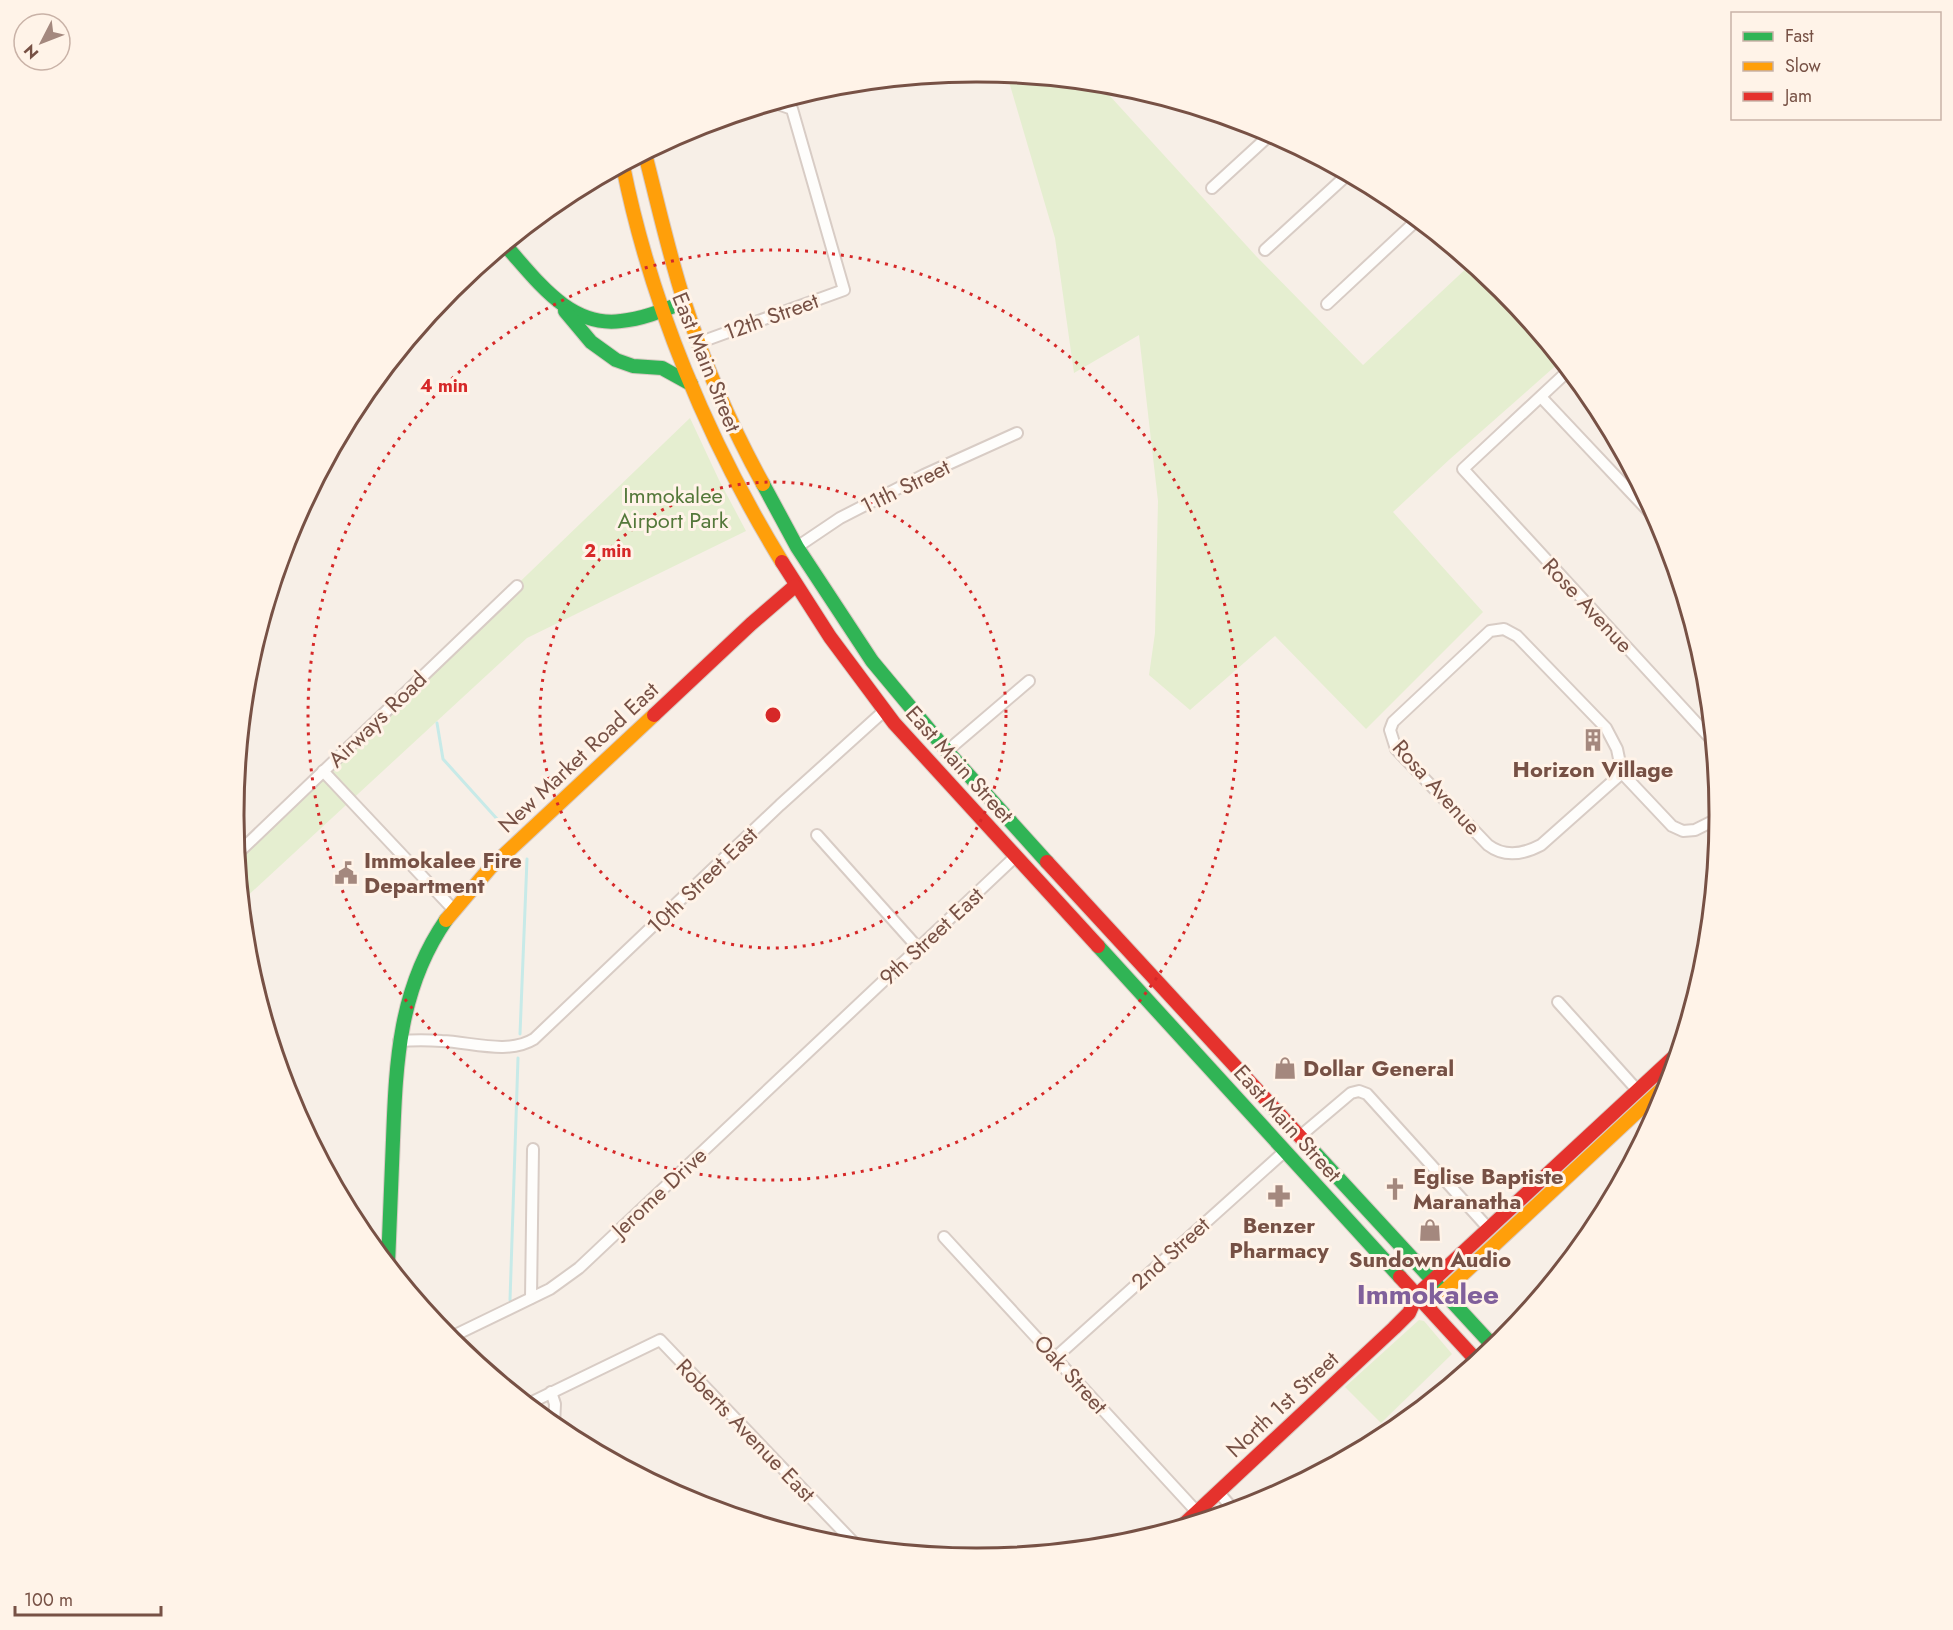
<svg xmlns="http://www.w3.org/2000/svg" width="1953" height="1630" font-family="Jost,sans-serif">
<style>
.green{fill:#e5eed0}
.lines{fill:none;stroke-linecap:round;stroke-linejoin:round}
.stream{stroke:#c7eae8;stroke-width:3}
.street-casing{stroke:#d8ccc5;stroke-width:14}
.fast-casing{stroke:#d8cac3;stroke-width:16}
.slow-casing{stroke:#d8cac3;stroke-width:16}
.jam-casing{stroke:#d8cac3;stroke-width:16}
.street{stroke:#fefdfb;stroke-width:10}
.fast{stroke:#30b455;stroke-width:14}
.slow{stroke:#ff9f0a;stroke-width:14}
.jam{stroke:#e5322d;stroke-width:14}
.ring{fill:none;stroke:#d62828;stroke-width:3;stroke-dasharray:3 6}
.labels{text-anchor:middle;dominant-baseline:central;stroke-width:6;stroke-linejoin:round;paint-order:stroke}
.street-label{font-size:22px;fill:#775145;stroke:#fff3e8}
.park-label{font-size:22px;fill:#54783a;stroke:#fff3e8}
.poi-label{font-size:22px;font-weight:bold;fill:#775145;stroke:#fff3e8}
.district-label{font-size:28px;font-weight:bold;fill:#80609b;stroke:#fff3e8}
.rim{fill:none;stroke:#775145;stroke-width:3}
.centre{fill:#d62828;stroke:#fff3e8;stroke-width:3}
.ring-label{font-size:18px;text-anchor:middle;font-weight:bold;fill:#d62828;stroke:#fff3e8;stroke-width:6;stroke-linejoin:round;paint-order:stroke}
</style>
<rect width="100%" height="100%" fill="#f7efe7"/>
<g class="green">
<polygon points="1007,75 1099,84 1256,256 1363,365 1471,264 1502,290 1561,361 1450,459 1393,512 1483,612 1366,729 1275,636 1190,710 1149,675 1155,633 1158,501 1139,335 1074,373 1055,238"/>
<polygon points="690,418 719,480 746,531 527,638 242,901 237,854"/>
<polygon points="1419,1320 1424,1321 1452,1354 1381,1423 1345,1387"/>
</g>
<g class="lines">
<g class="stream">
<polyline points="437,723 443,759 507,830"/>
<polyline points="520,1034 527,859"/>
<polyline points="510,1300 518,1058"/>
</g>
<g class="street-casing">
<g id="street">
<polyline points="1119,87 1120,86"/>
<polyline points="1212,188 1271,134"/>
<polyline points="1265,250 1347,175"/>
<polyline points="1327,304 1417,220"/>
<polyline points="698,343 844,290 792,109 778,104 770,105"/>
<polyline points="1568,371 1463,469 1712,740"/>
<polyline points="1541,397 1657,520"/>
<polyline points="797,547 840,518 924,475 1017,433"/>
<polyline points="947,751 1029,681"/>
<polyline points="323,771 453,909"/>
<path d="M1622 773 1541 845C1524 854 1505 858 1488 845L1396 749 1390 730 1393 722 1490 631 1504 629 1517 636 1606 728 1617 749 1622 773 1672 826 1683 831 1695 830 1719 818"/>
<polyline points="817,835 919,949"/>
<polyline points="237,854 517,586"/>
<polyline points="1558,1002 1638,1091"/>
<path d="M399 1041C414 1040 428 1040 442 1041 471 1042 508 1055 534 1039L780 805 884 711"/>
<polyline points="1649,1102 1657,1111"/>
<polyline points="1299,1137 1351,1093 1359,1091 1367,1094 1489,1229"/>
<polyline points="944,1237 1197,1512"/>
<polyline points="531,1298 533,1149"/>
<polyline points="449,1338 550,1289 579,1268 1015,857"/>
<polyline points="1056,1357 1285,1151"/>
<polyline points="551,1392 555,1404 554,1425"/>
<polyline points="528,1404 660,1340 857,1546"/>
<polyline points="1219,1493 1234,1510"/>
</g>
</g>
<g class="fast-casing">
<g id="fast">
<path d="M505 245C536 279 569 328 621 321 643 319 664 310 684 302"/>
<polyline points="565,311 591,342 616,360 633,366 662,368 691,384"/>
<polyline points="763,484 797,547 872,661 947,751 1047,862"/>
<polyline points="1098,946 1400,1277"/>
<polyline points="1305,1142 1494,1347"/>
<path d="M388 1264C390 1223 391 1181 393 1140 396 1061 399 988 446 920"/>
</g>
</g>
<g class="slow-casing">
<g id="slow">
<path d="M645 154C658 204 669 255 685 304 705 366 732 428 763 484"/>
<path d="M623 166C651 305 708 441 782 562"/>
<polyline points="446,920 490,868 654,715"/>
<polyline points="1435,1300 1667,1084"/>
</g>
</g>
<g class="jam-casing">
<g id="jam">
<polyline points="782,562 830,637 894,723 1098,946"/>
<polyline points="654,715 751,624 795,586"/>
<polyline points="1047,862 1305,1142"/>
<polyline points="1400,1277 1477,1361"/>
<polyline points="1417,1295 1676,1055"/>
<polyline points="1183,1525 1394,1328 1409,1313 1417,1295"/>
</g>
</g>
<use href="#street" class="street"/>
<use href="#fast" class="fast"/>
<use href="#slow" class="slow"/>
<use href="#jam" class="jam"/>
</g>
<g class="ring">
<circle cx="773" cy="715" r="233"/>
<circle cx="773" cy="715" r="465"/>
</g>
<defs>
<g id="building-bare" transform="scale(1.8)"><path d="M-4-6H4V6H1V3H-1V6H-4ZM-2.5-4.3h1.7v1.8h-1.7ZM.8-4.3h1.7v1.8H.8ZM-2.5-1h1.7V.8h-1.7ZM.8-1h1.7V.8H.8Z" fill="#a4887e" stroke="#fff3e8" stroke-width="2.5" paint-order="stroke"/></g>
<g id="civic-bare" transform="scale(1.8)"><path d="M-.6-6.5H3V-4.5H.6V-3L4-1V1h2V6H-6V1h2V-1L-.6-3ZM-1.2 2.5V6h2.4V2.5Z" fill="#a4887e" stroke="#fff3e8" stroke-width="2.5" paint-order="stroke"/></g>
<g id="shop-bare" transform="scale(1.8)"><path d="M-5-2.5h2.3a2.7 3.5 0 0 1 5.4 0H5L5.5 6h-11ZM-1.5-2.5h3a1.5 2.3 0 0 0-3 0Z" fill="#a4887e" stroke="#fff3e8" stroke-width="2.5" paint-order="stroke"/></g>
<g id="church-bare" transform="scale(1.8)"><path d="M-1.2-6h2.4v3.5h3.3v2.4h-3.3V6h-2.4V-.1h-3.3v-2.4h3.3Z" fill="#a4887e" stroke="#fff3e8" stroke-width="2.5" paint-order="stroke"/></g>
<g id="pharmacy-bare" transform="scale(1.8)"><path d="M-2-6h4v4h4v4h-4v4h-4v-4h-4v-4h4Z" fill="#a4887e" stroke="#fff3e8" stroke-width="2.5" paint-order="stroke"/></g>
</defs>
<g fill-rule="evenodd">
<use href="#building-bare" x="1593" y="740"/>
<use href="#civic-bare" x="346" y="873"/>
<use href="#shop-bare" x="1285" y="1068"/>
<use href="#church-bare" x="1395" y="1189"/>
<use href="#pharmacy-bare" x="1279" y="1196"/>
<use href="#shop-bare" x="1430" y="1230"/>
</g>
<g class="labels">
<g class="street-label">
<text transform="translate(771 316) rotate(-20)">12th Street</text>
<text transform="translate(707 362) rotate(68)">East Main Street</text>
<text transform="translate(905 486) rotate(-26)">11th Street</text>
<text transform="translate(1588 605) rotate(47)">Rose Avenue</text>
<text transform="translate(377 719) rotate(-44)">Airways Road</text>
<text transform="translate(578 757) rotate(-43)">New Market Road East</text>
<text transform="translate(960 764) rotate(48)">East Main Street</text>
<text transform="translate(1437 787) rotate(48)">Rosa Avenue</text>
<text transform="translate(702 880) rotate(-44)">10th Street East</text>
<text transform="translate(931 936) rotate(-43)">9th Street East</text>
<text transform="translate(1288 1123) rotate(48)">East Main Street</text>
<text transform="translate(659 1192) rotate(-43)">Jerome Drive</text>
<text transform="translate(1170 1253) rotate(-42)">2nd Street</text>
<text transform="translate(1071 1374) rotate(48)">Oak Street</text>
<text transform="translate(1282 1404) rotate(-43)">North 1st Street</text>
<text transform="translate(746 1430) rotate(46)">Roberts Avenue East</text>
</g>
<g class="park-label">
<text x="673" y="495">Immokalee<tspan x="673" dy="25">Airport Park</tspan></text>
</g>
<g class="poi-label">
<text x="1593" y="769">Horizon Village</text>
<text x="364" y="860" text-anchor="start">Immokalee Fire<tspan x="364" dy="25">Department</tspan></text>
<text x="1303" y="1068" text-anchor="start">Dollar General</text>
<text x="1413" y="1176" text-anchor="start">Eglise Baptiste<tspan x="1413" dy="25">Maranatha</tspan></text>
<text x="1279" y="1225">Benzer<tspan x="1279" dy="25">Pharmacy</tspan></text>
<text x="1430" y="1259">Sundown Audio</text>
</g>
<g class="district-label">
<text x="1428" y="1294">Immokalee</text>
</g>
</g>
<path d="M0 0H1953V1630H0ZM976 82H977A732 732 0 0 1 1709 814V816A732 732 0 0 1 977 1548H976A732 732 0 0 1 244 816V814A732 732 0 0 1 976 82Z" fill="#fff3e8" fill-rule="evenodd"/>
<path class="rim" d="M976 82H977A732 732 0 0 1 1709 814V816A732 732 0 0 1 977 1548H976A732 732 0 0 1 244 816V814A732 732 0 0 1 976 82Z"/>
<circle cx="773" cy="715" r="9" class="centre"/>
<g class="ring-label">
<text x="444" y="392">4 min</text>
<text x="608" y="557">2 min</text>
</g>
<rect x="1731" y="12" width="210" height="108" fill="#fff3e8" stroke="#c9b2a7" stroke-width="1.5"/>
<rect x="1743" y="32" width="30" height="9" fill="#30b455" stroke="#c9b2a7" stroke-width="1.5"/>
<text x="1785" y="42" font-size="18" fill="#775145">Fast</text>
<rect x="1743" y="62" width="30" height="9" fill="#ff9f0a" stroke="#c9b2a7" stroke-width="1.5"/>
<text x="1785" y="72" font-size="18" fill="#775145">Slow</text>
<rect x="1743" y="92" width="30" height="9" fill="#e5322d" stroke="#c9b2a7" stroke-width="1.5"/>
<text x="1785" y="102" font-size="18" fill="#775145">Jam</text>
<g transform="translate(42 42) rotate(228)"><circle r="28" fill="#fff3e8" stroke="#c9b2a7" stroke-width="1.5"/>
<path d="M0-4.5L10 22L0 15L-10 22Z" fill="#a4887e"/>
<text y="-9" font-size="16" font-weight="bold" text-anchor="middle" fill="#775145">N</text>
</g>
<path d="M15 1606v9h146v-9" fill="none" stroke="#775145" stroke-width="3"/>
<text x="24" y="1606" font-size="18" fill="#775145" stroke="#fff3e8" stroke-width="4.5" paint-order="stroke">100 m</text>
</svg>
